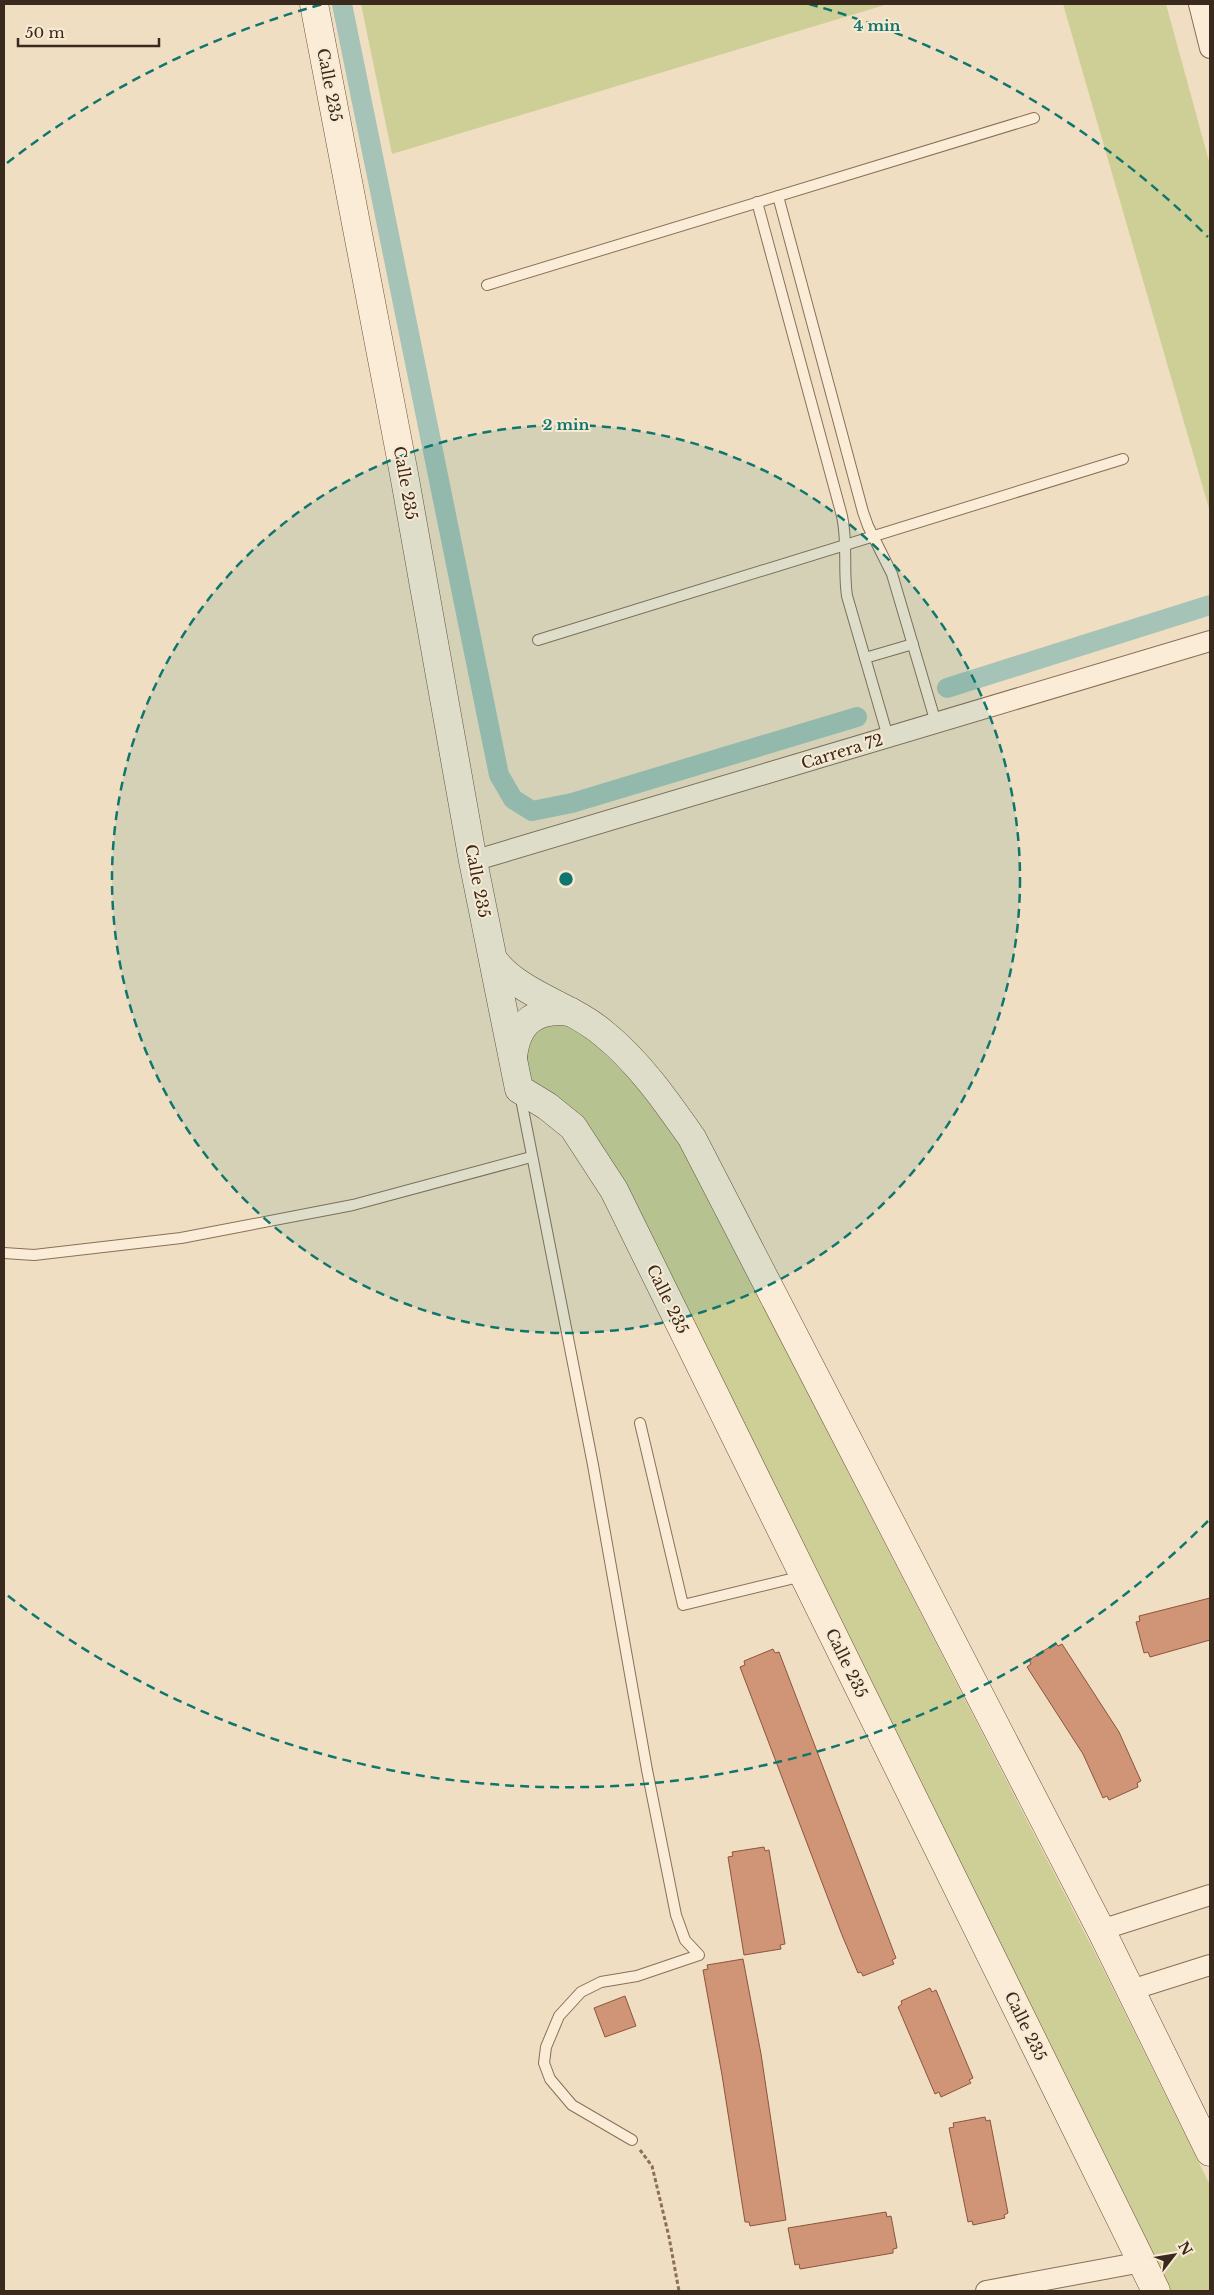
<svg xmlns="http://www.w3.org/2000/svg" width="1214" height="2295" font-family="'Libre Baskerville',serif">
<style>
.green{fill:#cdcf96}
.lines{fill:none;stroke-linecap:round;stroke-linejoin:round}
.canal{stroke:#a5c3b7;stroke-width:20}
.building{fill:#d09476;stroke:#8c553d}
.lane-casing{stroke:#8b6f58;stroke-width:12}
.street-casing{stroke:#8b6f58;stroke-width:22}
.secondary-casing{stroke:#6d503c;stroke-width:29}
.path{stroke:#8b6f58;stroke-width:3;stroke-dasharray:4 2.5;stroke-linecap:butt}
.lane{stroke:#faecd6;stroke-width:10}
.street{stroke:#faecd6;stroke-width:20}
.secondary{stroke:#faecd6;stroke-width:28}
.ring{fill:none;stroke:#0f766e;stroke-width:2.5;stroke-dasharray:9 6}
.labels{text-anchor:middle;dominant-baseline:central;stroke-width:4;stroke-linejoin:round;paint-order:stroke}
.street-label{font-size:16px;fill:#3a291d;stroke:#f7e9d2}
.centre{fill:#0f766e;stroke:#f7e9d2;stroke-width:2.5}
.ring-label{font-size:15px;text-anchor:middle;font-weight:bold;fill:#0f766e;stroke:#f7e9d2;stroke-width:4;stroke-linejoin:round;paint-order:stroke}
</style>
<rect width="100%" height="100%" fill="#f0dec2"/>
<g class="green">
<polygon points="361,4 888,4 392,154"/>
<polygon points="1063,4 1166,4 1210,165 1210,512"/>
<polygon points="561,1023 590,1040 642,1090 681,1146 1099,1961 1210,2185 1210,2291 1168,2291 619,1183 532,1084 525,1049 530,1038 538,1029 548,1024"/>
</g>
<g class="lines">
<g class="canal">
<polyline points="342,4 499,775 513,799 532,811 572,803 857,717"/>
<polyline points="947,688 1210,605"/>
</g>
</g>
<g class="building">
<polygon points="1210,1598 1210,1640 1150,1657 1148,1652 1144,1653 1136,1622 1140,1621 1139,1616"/>
<polygon points="1056,1643 1058,1646 1062,1644 1119,1732 1141,1781 1137,1783 1138,1787 1109,1800 1107,1796 1103,1798 1083,1754 1027,1667 1031,1664 1029,1660"/>
<polygon points="773,1649 775,1653 779,1652 896,1958 892,1960 894,1964 863,1976 861,1972 858,1973 842,1935 740,1667 745,1665 744,1661"/>
<polygon points="764,1847 765,1851 769,1850 785,1944 780,1945 781,1949 744,1955 728,1857 733,1856 732,1852"/>
<polygon points="743,1959 761,2054 786,2220 750,2226 749,2222 745,2222 722,2075 703,1970 708,1969 707,1965"/>
<polygon points="930,1988 932,1992 936,1990 973,2078 969,2080 971,2083 941,2097 939,2092 935,2094 898,2007 902,2004 901,2001"/>
<polygon points="625,1996 636,2026 605,2037 594,2008"/>
<polygon points="985,2117 986,2121 990,2120 1008,2213 1004,2215 1005,2218 973,2225 972,2221 968,2222 949,2128 954,2127 953,2123"/>
<polygon points="886,2212 887,2217 891,2216 897,2248 893,2249 893,2253 800,2269 799,2264 795,2265 788,2228"/>
</g>
<g class="lines">
<g class="lane-casing">
<g id="lane">
<polyline points="778,196 863,512 868,526 892,574 936,723"/>
<path d="M757 202 842 516C848 543 843 569 847 596L888 737"/>
<polyline points="487,285 1034,118"/>
<polyline points="538,640 1123,459"/>
<polyline points="865,658 913,644"/>
<polyline points="520,1094 593,1465 647,1770 676,1915 685,1940 699,1955 637,1976 601,1982 581,1992 559,2016 546,2047 544,2063 550,2079 572,2105 632,2140"/>
<polyline points="4,1253 34,1255 181,1238 353,1205 531,1157"/>
<polyline points="640,1423 683,1605 803,1576"/>
</g>
</g>
<g class="street-casing">
<g id="street">
<polyline points="1199,4 1210,48"/>
<polyline points="473,861 1210,641"/>
<polyline points="1101,1930 1210,1895"/>
<polyline points="1131,1990 1210,1965"/>
<polyline points="986,2291 1142,2262"/>
</g>
</g>
<g class="secondary-casing">
<g id="secondary">
<polyline points="314,4 404,474 473,861 519,1089 547,1106 573,1127 614,1190 1156,2291"/>
<path d="M495 962C523 996 570 1005 603 1033 639 1062 666 1101 692 1138L1101 1930 1210 2152"/>
<path d="M513 1057C517 1021 536 1008 571 1012"/>
</g>
</g>
<polyline class="path" points="640,2150 652,2166 669,2237 679,2291"/>
<use href="#lane" class="lane"/>
<use href="#street" class="street"/>
<use href="#secondary" class="secondary"/>
</g>
<circle cx="566" cy="879" r="454" fill="#0f766e" fill-opacity=".12"/>
<g class="ring">
<circle cx="566" cy="879" r="454"/>
<path d="M1208 1521A908 908 0 0 1 7 1595M7 163A908 908 0 0 1 323 4M809 4A908 908 0 0 1 1208 237"/>
</g>
<g class="labels">
<g class="street-label">
<text transform="translate(330 85) rotate(79)">Calle 235</text>
<text transform="translate(406 483) rotate(80)">Calle 235</text>
<text transform="translate(842 751) rotate(-17)">Carrera 72</text>
<text transform="translate(478 881) rotate(79)">Calle 235</text>
<text transform="translate(668 1299) rotate(64)">Calle 235</text>
<text transform="translate(847 1663) rotate(64)">Calle 235</text>
<text transform="translate(1026 2026) rotate(64)">Calle 235</text>
</g>
</g>
<circle cx="566" cy="879" r="8" class="centre"/>
<g class="ring-label">
<text x="877" y="31">4 min</text>
<text x="566" y="430">2 min</text>
</g>
<rect width="1214" height="2295" fill="none" stroke="#3a291d" stroke-width="10"/>
<g transform="translate(1174 2255) rotate(59)" stroke="#f7e9d2" stroke-width="4" paint-order="stroke">
<path d="M0-4L9 19L0 12L-9 19Z" fill="#3a291d"/>
<text y="-8" font-size="14" font-weight="bold" text-anchor="middle" fill="#3a291d">N</text>
</g>
<path d="M18 38v8h141v-8" fill="none" stroke="#3a291d" stroke-width="2.5"/>
<text x="25" y="38" font-size="15" fill="#3a291d" stroke="#f7e9d2" stroke-width="4" paint-order="stroke">50 m</text>
</svg>
